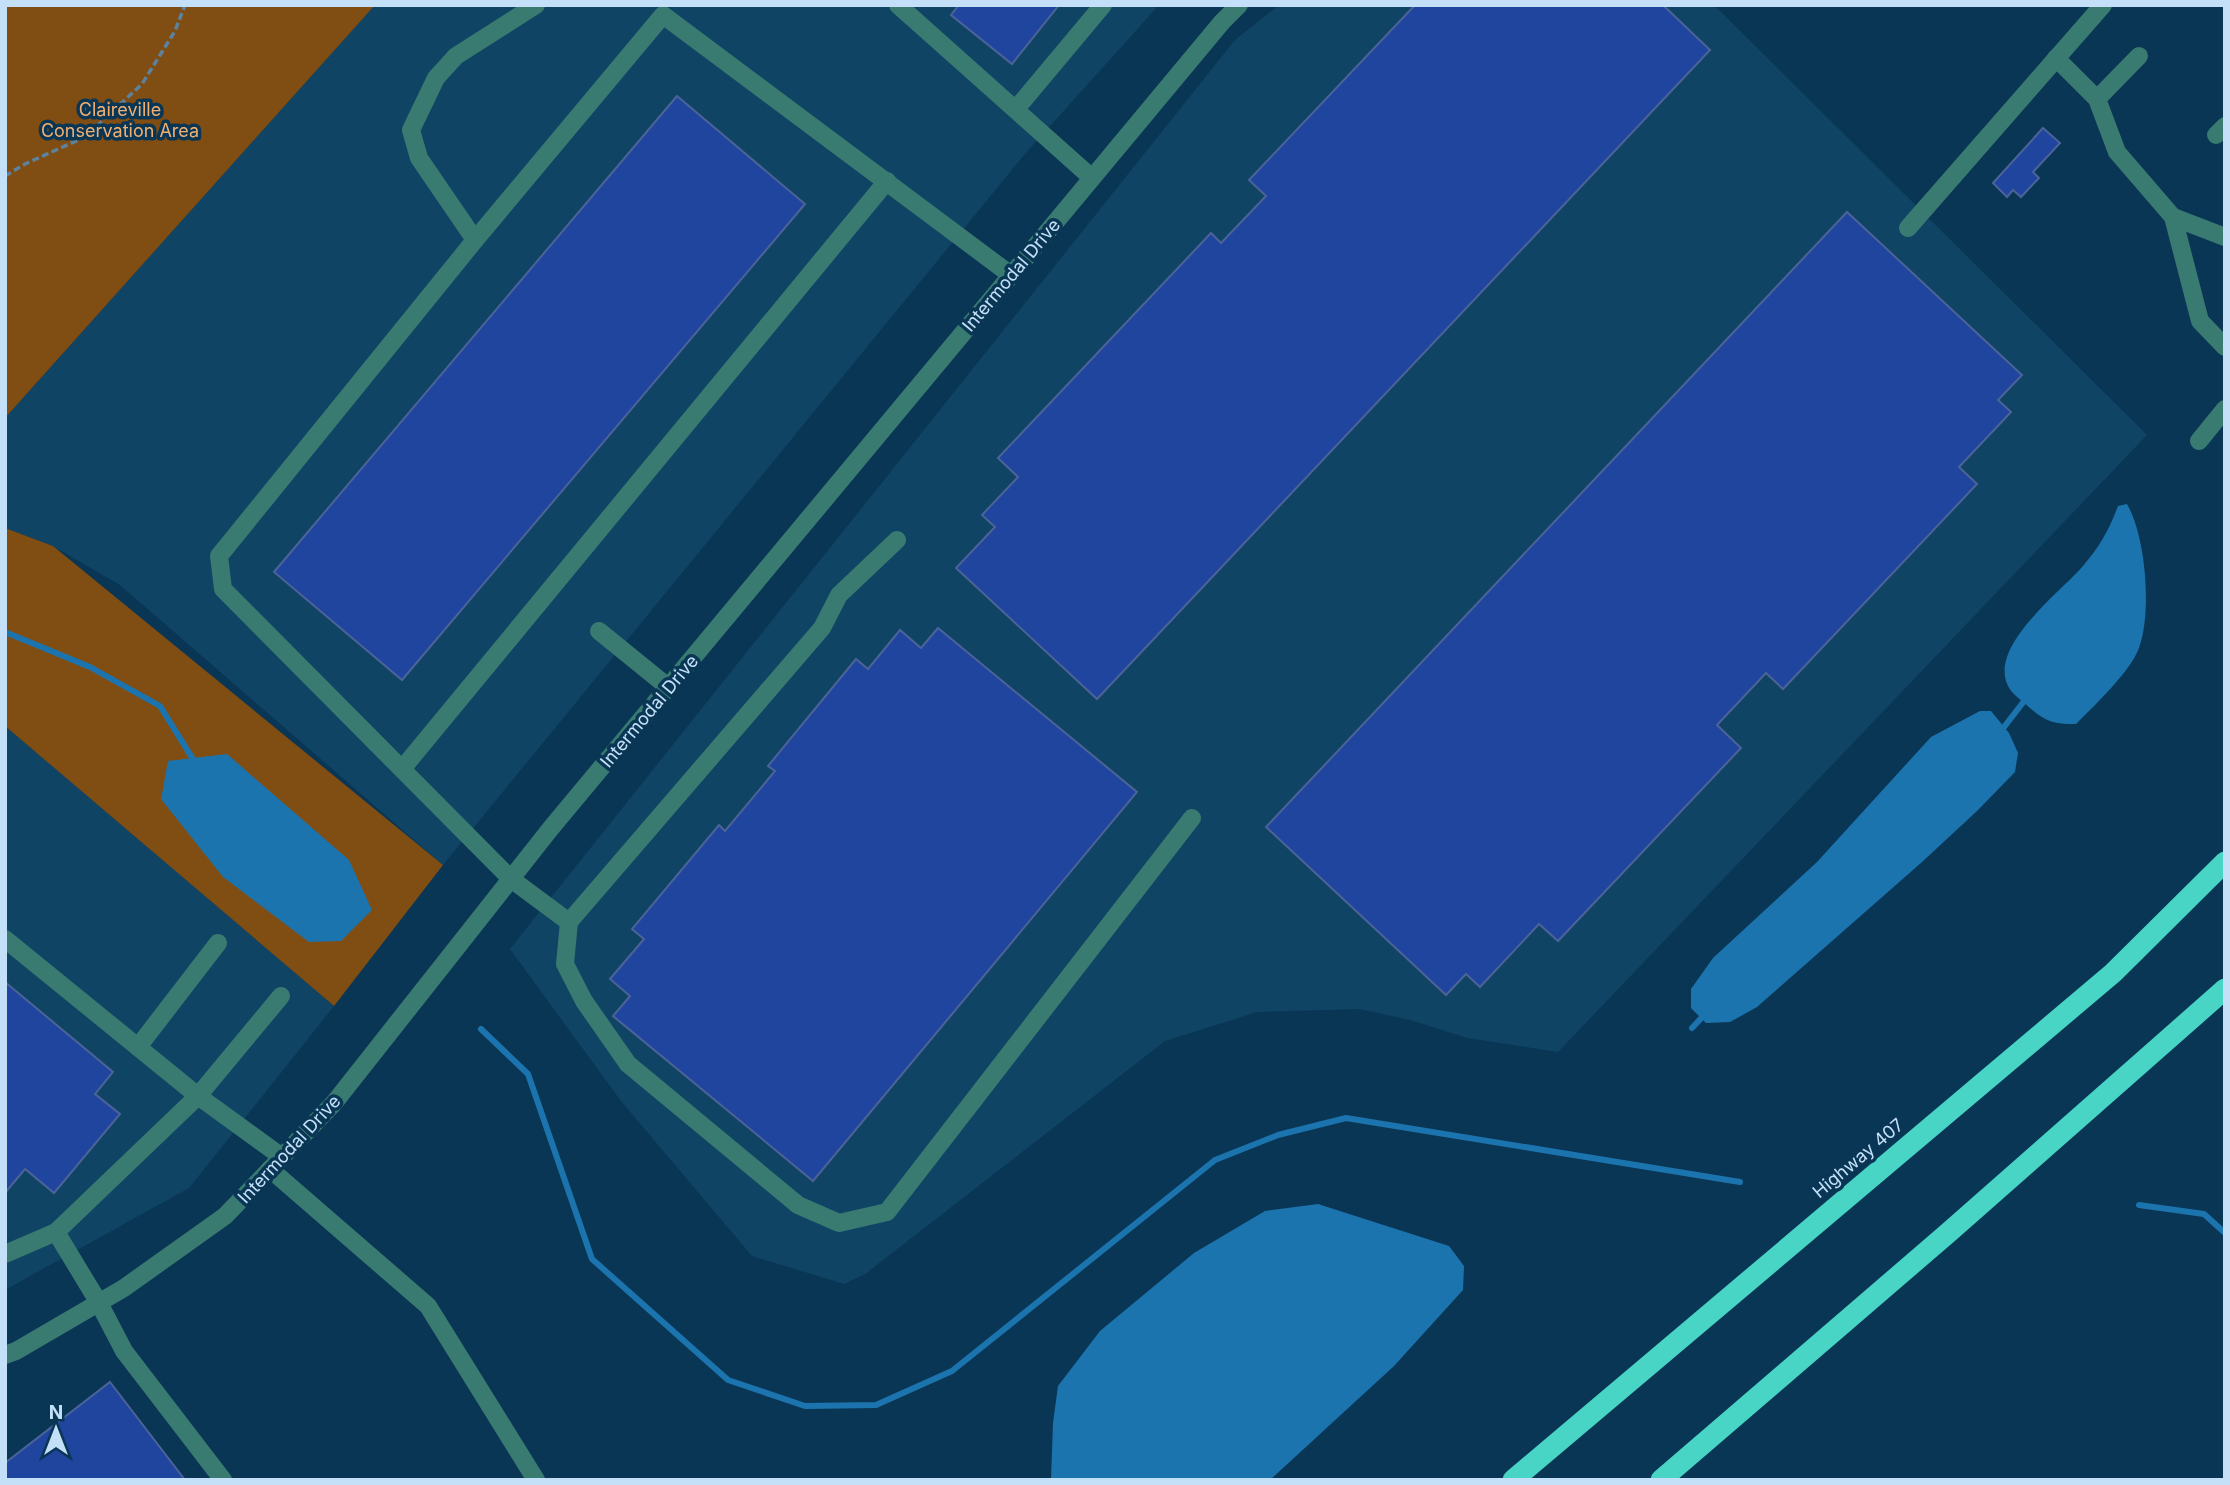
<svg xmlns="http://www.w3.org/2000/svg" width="2230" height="1485" font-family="Inter,sans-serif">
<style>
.built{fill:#104465}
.green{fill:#804d13}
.water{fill:#1c74af}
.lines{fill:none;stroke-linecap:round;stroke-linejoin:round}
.stream{stroke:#1c74af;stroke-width:6}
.building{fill:#20459e;stroke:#4b6398;stroke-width:2}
.path{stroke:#5d829e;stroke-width:3.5;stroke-dasharray:7 3.5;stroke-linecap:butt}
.minor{stroke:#397a71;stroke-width:18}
.highway{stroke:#48d5c5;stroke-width:21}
.labels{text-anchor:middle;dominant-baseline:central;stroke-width:7;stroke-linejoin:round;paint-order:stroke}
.park-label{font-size:18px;fill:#f1b072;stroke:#0a3655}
.street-label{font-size:18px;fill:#c4e0f8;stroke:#0a3655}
</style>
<rect width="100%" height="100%" fill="#0a3655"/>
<g class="built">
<polygon points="375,5 1159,5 1024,155 443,865 120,585 53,546 5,528 5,418"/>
<polygon points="1279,5 1714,5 2147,435 1558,1052 1468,1038 1410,1020 1360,1009 1257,1012 1165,1041 865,1274 844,1284 752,1256 621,1101 510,949 1235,40"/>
<polygon points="5,726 334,1006 189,1188 5,1290"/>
</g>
<g class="green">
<polygon points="5,5 375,5 5,418"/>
<polygon points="5,528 53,546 443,865 334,1006 5,726"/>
</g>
<g class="water">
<path d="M2127 504C2146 537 2152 612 2139 648 2130 672 2094 706 2076 724 2049 724 2044 720 2024 703 2020 699 2015 696 2012 692 1980 652 2061 592 2083 566 2100 546 2109 530 2118 506Z"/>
<polygon points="1980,711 1991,711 2009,733 2018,753 2015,772 1977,811 1922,862 1757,1007 1730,1022 1706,1023 1691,1008 1691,989 1713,958 1817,862 1931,737"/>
<polygon points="227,754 349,860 372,910 341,941 309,942 223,877 161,799 168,761"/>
<polygon points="1318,1204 1449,1246 1464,1266 1463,1290 1394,1366 1270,1480 1051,1480 1053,1423 1058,1386 1100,1331 1194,1253 1265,1211"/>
</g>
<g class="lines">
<g class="stream">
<polyline points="5,632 90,667 160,706 196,764"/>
<polyline points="2001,731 2028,696"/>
<polyline points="1692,1028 1707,1012"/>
<polyline points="481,1029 528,1074 592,1259 728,1380 805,1406 876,1405 952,1371 1215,1160 1278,1135 1346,1118 1740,1182"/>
<polyline points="2139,1205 2204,1214 2225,1233"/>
</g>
</g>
<g class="building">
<polygon points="959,5 1059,5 1012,64 951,15"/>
<polygon points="1415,5 1663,5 1710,50 1097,699 956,568 995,527 982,515 1018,477 998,458 1211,233 1221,243 1266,196 1249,180"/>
<polygon points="677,96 805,204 402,680 274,572"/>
<polygon points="2043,128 2060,143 2033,172 2039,178 2021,197 2013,190 2007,197 1993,183"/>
<polygon points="1847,212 2022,375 1998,400 2011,412 1959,467 1977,484 1783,689 1766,673 1717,725 1741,748 1558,941 1539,924 1480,987 1466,974 1446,995 1266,827"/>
<polygon points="938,628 1137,792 813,1181 613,1016 630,996 610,979 644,939 632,929 719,825 725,831 775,771 768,766 856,659 868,669 900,630 921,648"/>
<polygon points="5,982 113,1072 95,1094 120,1114 54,1193 25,1169 5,1193"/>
<polygon points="110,1382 185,1480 5,1480 5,1463"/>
</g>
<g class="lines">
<polyline class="path" points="5,176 25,164 85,137 142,84 175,31 185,5"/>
<g class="minor">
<polyline points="898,5 1092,178"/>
<polyline points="2056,58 2097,99 2117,152 2173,217 2200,321 2225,347"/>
<polyline points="2097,99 2139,56"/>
<polyline points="1016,109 1103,5"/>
<polyline points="2216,135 2225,126"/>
<polyline points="2173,217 2225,237"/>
<polyline points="1908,228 2103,5"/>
<polyline points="475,240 419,158 411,130 436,78 456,56 536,5"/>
<polyline points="1011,275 663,15 475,240 219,556 223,589 511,879 569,922 565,964 584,1001 628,1064 798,1205 839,1223 887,1212 1192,818"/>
<polyline points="2199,441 2225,409"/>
<polyline points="599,631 668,687"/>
<polyline points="402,769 887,181"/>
<polyline points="569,922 822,628 839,595 897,540"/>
<polyline points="5,939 198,1096 281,996"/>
<polyline points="138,1047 218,943"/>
<polyline points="270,1169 428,1306 536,1480"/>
<polyline points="56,1232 99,1303 124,1351 223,1480"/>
<polyline points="5,1254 56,1232 198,1096 282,1157"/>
<polyline points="5,1355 16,1351 124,1288 225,1216 334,1103 551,828 1222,22 1239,5"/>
</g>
<g class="highway">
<polyline points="1513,1480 2113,973 2225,862"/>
<polyline points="1661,1480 1948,1233 2225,989"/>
</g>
</g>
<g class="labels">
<g class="park-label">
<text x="120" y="109">Claireville<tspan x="120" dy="21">Conservation Area</tspan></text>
</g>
<g class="street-label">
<text transform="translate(1011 275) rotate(-50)">Intermodal Drive</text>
<text transform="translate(649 711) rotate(-50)">Intermodal Drive</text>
<text transform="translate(289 1149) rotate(-47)">Intermodal Drive</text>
<text transform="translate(1858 1158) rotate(-40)">Highway 407</text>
</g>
</g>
<rect width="2230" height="1485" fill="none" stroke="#c4e0f8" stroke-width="14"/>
<g transform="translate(56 1429)" stroke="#0a3655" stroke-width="5" paint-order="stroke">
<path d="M0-5L12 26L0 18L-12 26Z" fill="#c4e0f8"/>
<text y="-10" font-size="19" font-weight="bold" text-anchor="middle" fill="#c4e0f8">N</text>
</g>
</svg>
